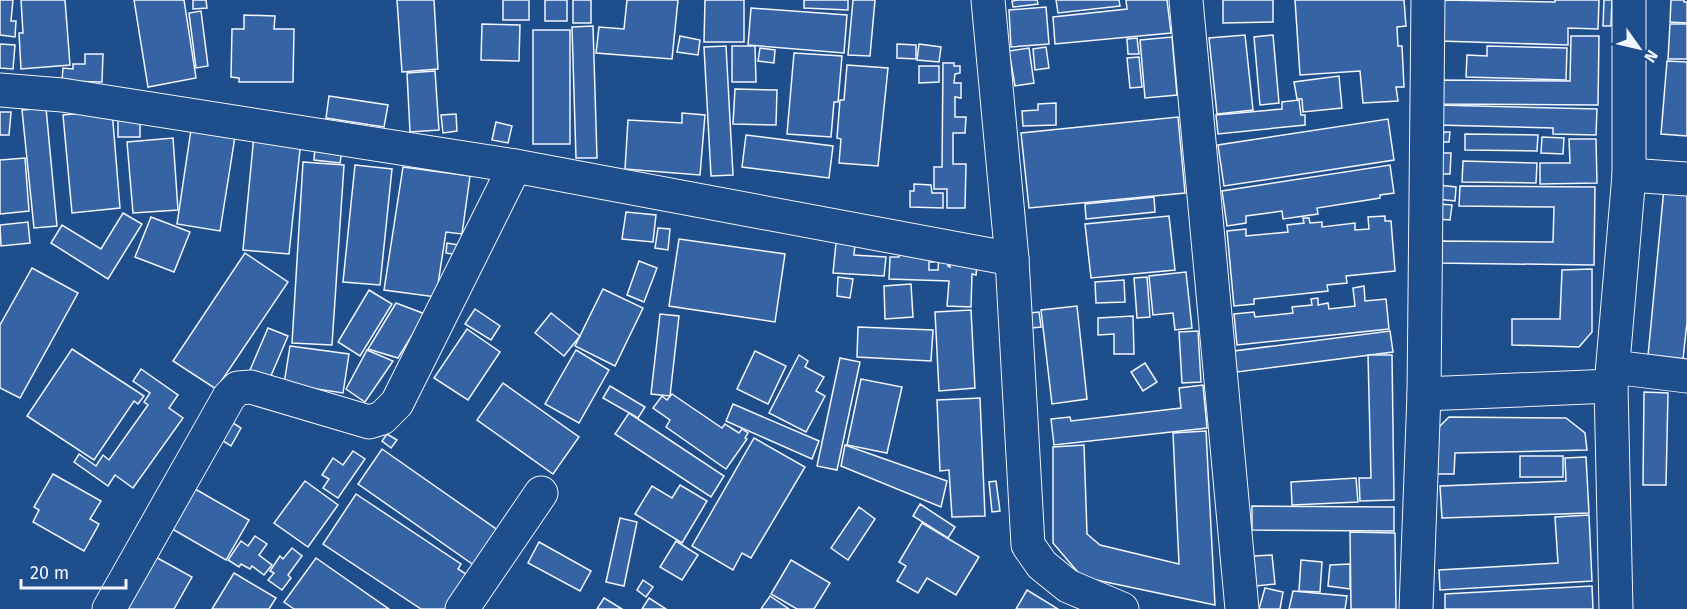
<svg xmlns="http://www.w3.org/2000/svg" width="1687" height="609" font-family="'Fira Sans',sans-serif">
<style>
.building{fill:#3563a3;stroke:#f2f6ff;stroke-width:1.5}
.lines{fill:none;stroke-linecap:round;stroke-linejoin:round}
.minor-casing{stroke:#f2f6ff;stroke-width:35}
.minor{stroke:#1f4e8c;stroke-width:33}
</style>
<rect width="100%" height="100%" fill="#1f4e8c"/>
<g class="building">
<polygon points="0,0 13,0 11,21 16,21 15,37 0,35"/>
<polygon points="21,0 65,0 70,65 21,69 19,33 23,33"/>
<polygon points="134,0 184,0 196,78 148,87"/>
<polygon points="193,0 206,0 207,8 193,9"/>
<polygon points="397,0 434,0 438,69 402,72"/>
<rect x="503" y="0" width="26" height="20"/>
<rect x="545" y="0" width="22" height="21"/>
<rect x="573" y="0" width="18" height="23"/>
<polygon points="627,0 678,0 672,59 596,53 599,27 624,29"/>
<polygon points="705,0 744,0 744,42 704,42"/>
<polygon points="804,0 848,0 848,10 804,8"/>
<polygon points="853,0 875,0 870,56 848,55"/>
<polygon points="1018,0 1037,0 1038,4 1013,7 1012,1"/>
<polygon points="1056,0 1119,0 1120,6 1058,13"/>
<polygon points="1126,0 1167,0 1171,33 1055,44 1053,17 1127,9"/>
<polygon points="1223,0 1273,0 1273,22 1223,23"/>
<polygon points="1295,0 1404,0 1406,26 1397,27 1398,46 1402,46 1404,87 1396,87 1398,101 1363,103 1360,71 1300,75"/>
<polygon points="1442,0 1555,2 1555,0 1599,0 1598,29 1568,28 1568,45 1440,41"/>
<polygon points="1604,0 1612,0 1611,26 1603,26"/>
<polygon points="1671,0 1684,0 1684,2 1687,2 1687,23 1670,22"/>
<polygon points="1046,7 1049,44 1011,47 1009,10"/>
<polygon points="751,8 847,15 844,53 748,45"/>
<polygon points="201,11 208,66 196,68 189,13"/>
<polygon points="244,15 275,16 274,29 294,29 293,82 239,82 239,78 231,77 232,29 244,29"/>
<polygon points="482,24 520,25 519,61 481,60"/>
<polygon points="1670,24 1687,24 1687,59 1668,59"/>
<polygon points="593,26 597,158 576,158 572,27"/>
<rect x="533" y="30" width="37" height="114"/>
<polygon points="1245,35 1253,110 1217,114 1209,38"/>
<polygon points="1273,35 1279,103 1260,105 1254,37"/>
<polygon points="680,36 700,40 698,55 677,52"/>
<polygon points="1571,36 1599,36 1598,105 1437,104 1437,80 1570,81"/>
<polygon points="1172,37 1177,95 1145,98 1140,40"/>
<polygon points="1137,38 1139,54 1128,54 1127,39"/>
<polygon points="0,44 15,45 13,69 0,68"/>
<polygon points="897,44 916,45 916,59 897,58"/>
<polygon points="919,44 941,47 939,62 917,60"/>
<polygon points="726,46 733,175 711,176 704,47"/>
<polygon points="732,46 755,46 756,82 732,82"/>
<polygon points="1487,46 1567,48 1566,80 1466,77 1467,55 1487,56"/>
<polygon points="1046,47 1049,68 1035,70 1033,49"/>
<polygon points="760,48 775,50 774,63 758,61"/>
<polygon points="1029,48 1034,83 1015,86 1009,51"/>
<polygon points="794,53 842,56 838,102 834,102 831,137 787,134"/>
<polygon points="85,54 103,54 102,82 62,81 63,68 73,69 73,64 85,64"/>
<polygon points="1139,57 1142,87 1130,88 1127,58"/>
<polygon points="1667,61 1687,62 1687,136 1661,134"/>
<polygon points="943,63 954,63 954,66 960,66 960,73 955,74 954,83 961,83 961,98 955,97 955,117 966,117 965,133 953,133 953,164 966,164 965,208 947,208 947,189 934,189 934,167 942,167"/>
<polygon points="847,65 888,68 878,166 839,163 841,139 837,138 840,100 844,100"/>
<polygon points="919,66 939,66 939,82 919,83"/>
<polygon points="435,71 439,130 410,132 407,73"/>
<polygon points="1339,76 1342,108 1303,112 1302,99 1297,99 1294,82"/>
<polygon points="735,89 777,90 776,125 733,124"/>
<polygon points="329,96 388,105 384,127 326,118"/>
<polygon points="1299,100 1301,115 1305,115 1305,125 1218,134 1216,115 1282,109 1282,102"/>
<polygon points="1056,103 1056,125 1023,126 1022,111 1038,110 1038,104"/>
<polygon points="1437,105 1597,109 1596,135 1553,134 1553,128 1437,125"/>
<polygon points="46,108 57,226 34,228 22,110"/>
<polygon points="112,110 120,208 72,213 63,115"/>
<polygon points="0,112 11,112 9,135 0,135"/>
<rect x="118" y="112" width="22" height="25"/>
<polygon points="682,113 705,115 700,175 625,169 628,120 682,123"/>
<polygon points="456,114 457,131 443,133 441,115"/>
<polygon points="1178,117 1185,193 1029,208 1021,133"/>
<polygon points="1388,119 1394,160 1224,186 1218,145"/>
<polygon points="496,122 512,126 508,143 492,140"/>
<polygon points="192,123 236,130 220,231 177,224"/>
<polygon points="1444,132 1450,132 1449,142 1442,142"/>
<polygon points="1465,134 1538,135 1537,151 1465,150"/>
<polygon points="254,135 301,140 289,254 243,250"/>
<polygon points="746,135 833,146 829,178 742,167"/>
<polygon points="1542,137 1564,138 1563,154 1541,153"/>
<polygon points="173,138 178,210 133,213 127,142"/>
<polygon points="1569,139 1596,139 1597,183 1540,184 1540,163 1570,163"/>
<polygon points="315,147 342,150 340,163 314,160"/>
<polygon points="1439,153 1451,153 1450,174 1438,174"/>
<polygon points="25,158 29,211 0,214 0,160"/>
<polygon points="1463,161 1537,163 1536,183 1462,182"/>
<polygon points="303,162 344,165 332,345 292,343"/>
<polygon points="355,165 392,169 380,285 343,282"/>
<polygon points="1390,165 1394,193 1380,195 1380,198 1317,208 1318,214 1283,219 1282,211 1246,216 1246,223 1227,226 1222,191"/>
<polygon points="403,167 470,176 462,234 446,232 436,297 384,290"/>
<polygon points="914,184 931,185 932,193 943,193 943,208 910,207 910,191 914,191"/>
<polygon points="1438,185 1456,187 1455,201 1437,199"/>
<polygon points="1460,186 1595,187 1594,265 1435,263 1436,241 1553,242 1554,207 1459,206"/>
<polygon points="1664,188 1687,190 1687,322 1683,359 1648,356"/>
<polygon points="1154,197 1155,212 1086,219 1085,204"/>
<polygon points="1439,204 1452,205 1450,220 1437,219"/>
<polygon points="626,212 656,215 653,242 622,239"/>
<polygon points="123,213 142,224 108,279 51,243 62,225 101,249"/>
<polygon points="1169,216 1175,270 1091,278 1085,224"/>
<polygon points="1385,216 1385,221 1391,221 1395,271 1346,276 1347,283 1327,285 1328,291 1254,299 1254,304 1234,306 1227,231 1246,229 1246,236 1288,232 1287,225 1304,223 1303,218 1309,218 1310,223 1322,222 1322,227 1355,223 1355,230 1369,229 1368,217"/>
<polygon points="151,217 190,232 174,272 135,257"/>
<polygon points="28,222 30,243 1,246 0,225"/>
<polygon points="658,228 670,229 668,250 655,248"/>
<polygon points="679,239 785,254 775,322 669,306"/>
<polygon points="447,243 459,245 457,255 446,253"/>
<polygon points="836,243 855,244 854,255 886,257 884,276 833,273"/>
<polygon points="899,249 934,250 934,262 929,262 929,270 938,270 939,252 948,252 948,266 950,267 950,258 977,265 976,275 972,274 971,307 947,306 949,281 889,279 890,257 899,257"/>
<polygon points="245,253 288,282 216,389 173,361"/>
<polygon points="639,261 657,268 644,302 627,295"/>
<polygon points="32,268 78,293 20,398 0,388 0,325"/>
<polygon points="1592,269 1592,332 1579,347 1512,345 1512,319 1560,319 1562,270"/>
<polygon points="1186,272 1192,328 1175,330 1173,313 1153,315 1149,276"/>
<polygon points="838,277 853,279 850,298 837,296"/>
<polygon points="1147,277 1150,317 1137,318 1134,278"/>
<polygon points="1124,280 1125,302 1096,303 1095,282"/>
<polygon points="911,284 913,317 885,319 884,286"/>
<polygon points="1364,286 1365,301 1386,299 1389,329 1237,345 1234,314 1254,312 1255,317 1293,313 1292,307 1312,305 1311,299 1318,298 1318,305 1328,303 1329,309 1355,306 1353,288"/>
<polygon points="603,289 643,308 615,366 575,346"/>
<polygon points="369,290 392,304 360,356 338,342"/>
<polygon points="396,303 425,314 398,358 368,349"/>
<polygon points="1077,306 1087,399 1052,404 1041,310"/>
<polygon points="475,309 500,326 491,340 465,324"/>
<polygon points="971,310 975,388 939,391 935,312"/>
<polygon points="1039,312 1041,327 1032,328 1030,313"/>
<polygon points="551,313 580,336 564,356 535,333"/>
<polygon points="660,314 679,316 670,396 651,394"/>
<polygon points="1133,316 1134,354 1114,354 1114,334 1098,335 1098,318"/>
<polygon points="858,327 933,330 931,361 857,357"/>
<polygon points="268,328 288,336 270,378 250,370"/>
<polygon points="467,329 500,352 468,400 434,378"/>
<polygon points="1198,331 1201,382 1182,383 1179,332"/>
<polygon points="1390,331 1393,352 1237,372 1234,351"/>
<polygon points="290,346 349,354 343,393 284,384"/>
<polygon points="72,349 144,396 138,404 134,401 94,460 27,416"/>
<polygon points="367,350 393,361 365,402 346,389"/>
<polygon points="576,350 609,370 579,423 545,404"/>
<polygon points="755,351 786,366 768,404 737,389"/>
<polygon points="799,355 808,361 805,367 824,377 816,391 825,396 806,432 769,413"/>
<polygon points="1368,355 1392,355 1394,500 1360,501 1359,478 1371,478"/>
<polygon points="840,358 860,362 837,470 817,466"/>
<polygon points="1145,363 1157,382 1143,391 1131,372"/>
<polygon points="141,369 178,395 169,408 183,418 133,488 115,475 108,486 74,462 79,454 96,466 103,455 109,460 148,405 144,402 150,393 133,381"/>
<polygon points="861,379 902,387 887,453 847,445"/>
<polygon points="503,383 579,437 553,474 477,420"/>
<polygon points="1203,385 1207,428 1054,445 1051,419 1070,417 1071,421 1181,408 1179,388"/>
<polygon points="610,386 645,407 638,418 603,398"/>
<polygon points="1644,392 1668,393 1666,485 1643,485"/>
<polygon points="672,394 722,428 725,424 739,433 742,429 748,433 745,438 747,439 726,469 666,427 670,420 653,408 662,396 667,400"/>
<polygon points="980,398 985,516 952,517 949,470 940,471 937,400"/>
<polygon points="733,404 819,441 812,459 726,421"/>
<polygon points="629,413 724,476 711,497 615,434"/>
<polygon points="1449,417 1566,418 1585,433 1587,450 1455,453 1454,474 1436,474 1436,430"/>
<polygon points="230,421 241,428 231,446 220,439"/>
<polygon points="1206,431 1215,605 1082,577 1053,543 1053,447 1084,445 1087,534 1100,545 1179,564 1173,433"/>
<polygon points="387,434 397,440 391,448 382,441"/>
<polygon points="754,438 805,467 751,558 742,553 733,570 692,546"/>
<polygon points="845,445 947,481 941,507 841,466"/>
<polygon points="382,449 502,533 478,568 358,484"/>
<polygon points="353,451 365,459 338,498 323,488 329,479 322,475 333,458 343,465"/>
<rect x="1520" y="456" width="43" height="21"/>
<polygon points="1586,457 1589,513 1442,518 1440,486 1566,481 1565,458"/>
<polygon points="53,474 101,501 90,519 99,524 84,551 33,522 39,510 34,507"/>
<polygon points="1356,478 1358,502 1292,505 1291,482"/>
<polygon points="305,481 338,505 308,547 274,523"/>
<polygon points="996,481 1000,511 992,512 989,482"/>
<polygon points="680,485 707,501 682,543 635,514 652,486 672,498"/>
<polygon points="190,486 249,520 226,560 167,526"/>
<polygon points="356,494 461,564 458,569 469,576 447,609 421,609 323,544"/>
<polygon points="920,504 955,527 948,538 913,516"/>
<polygon points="1252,506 1394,507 1394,531 1252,530"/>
<polygon points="859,507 875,519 848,560 831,548"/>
<polygon points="1589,515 1592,581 1440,590 1439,570 1558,563 1555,517"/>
<polygon points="620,518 637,522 624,586 606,582"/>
<polygon points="922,523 979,557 956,595 927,578 918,593 897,581 906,566 899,562"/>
<polygon points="1350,532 1395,533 1396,609 1351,609"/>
<polygon points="255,536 267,544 259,555 272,565 264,575 252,566 250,569 241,564 239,567 228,560 241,541 248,546"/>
<polygon points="676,541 698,555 682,580 660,567"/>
<polygon points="539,542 591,571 580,591 528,563"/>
<polygon points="292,548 302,556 288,575 291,578 282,590 268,580 274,573 270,571 280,556 283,559"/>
<polygon points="152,555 192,577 174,609 122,609"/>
<polygon points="1272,555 1275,584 1256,586 1254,556"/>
<polygon points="316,558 389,609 294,609 284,602"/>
<polygon points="791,560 830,583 814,609 797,609 771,594"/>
<polygon points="1301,560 1322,562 1320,592 1299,591"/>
<polygon points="1350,564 1350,589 1328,586 1330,565"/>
<polygon points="234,573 276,598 269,609 212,609"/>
<polygon points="643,580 653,587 646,597 637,590"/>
<polygon points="1592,586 1593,609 1445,609 1445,594"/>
<polygon points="1265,588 1283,592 1280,609 1259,609"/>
<polygon points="1027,590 1058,609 1016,609"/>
<polygon points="1293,591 1347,596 1345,609 1289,609"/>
<polygon points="770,596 789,609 761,609"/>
<polygon points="604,598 622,609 597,609"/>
<polygon points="649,598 666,609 642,609"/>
</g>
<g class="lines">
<g class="minor-casing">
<g id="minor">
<polyline points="988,0 1012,259 1028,545 1042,565 1068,586 1122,609"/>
<polyline points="1186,0 1242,609"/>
<polyline points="0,90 62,95 515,166 1012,259"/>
<polyline points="1629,175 1687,179"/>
<polyline points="1613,367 1687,376"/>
<polyline points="1424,394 1611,386"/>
<polyline points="109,609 229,397 238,388 251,387 369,422 382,418 397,403 515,166"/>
<polyline points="462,609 541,493"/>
<polyline points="1416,609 1424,394 1428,0"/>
<polyline points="1616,609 1611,386 1629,175 1629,0"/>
</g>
</g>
<use href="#minor" class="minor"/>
</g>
<g transform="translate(1639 48) rotate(124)" stroke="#1f4e8c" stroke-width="4.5" paint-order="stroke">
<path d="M0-4.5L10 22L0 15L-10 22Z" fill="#f2f6ff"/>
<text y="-9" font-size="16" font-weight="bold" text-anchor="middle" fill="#f2f6ff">N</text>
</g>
<path d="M21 579v9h105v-9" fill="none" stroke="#f2f6ff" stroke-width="3"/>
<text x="30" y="579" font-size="18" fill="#f2f6ff" stroke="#1f4e8c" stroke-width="4.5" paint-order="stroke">20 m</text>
</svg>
